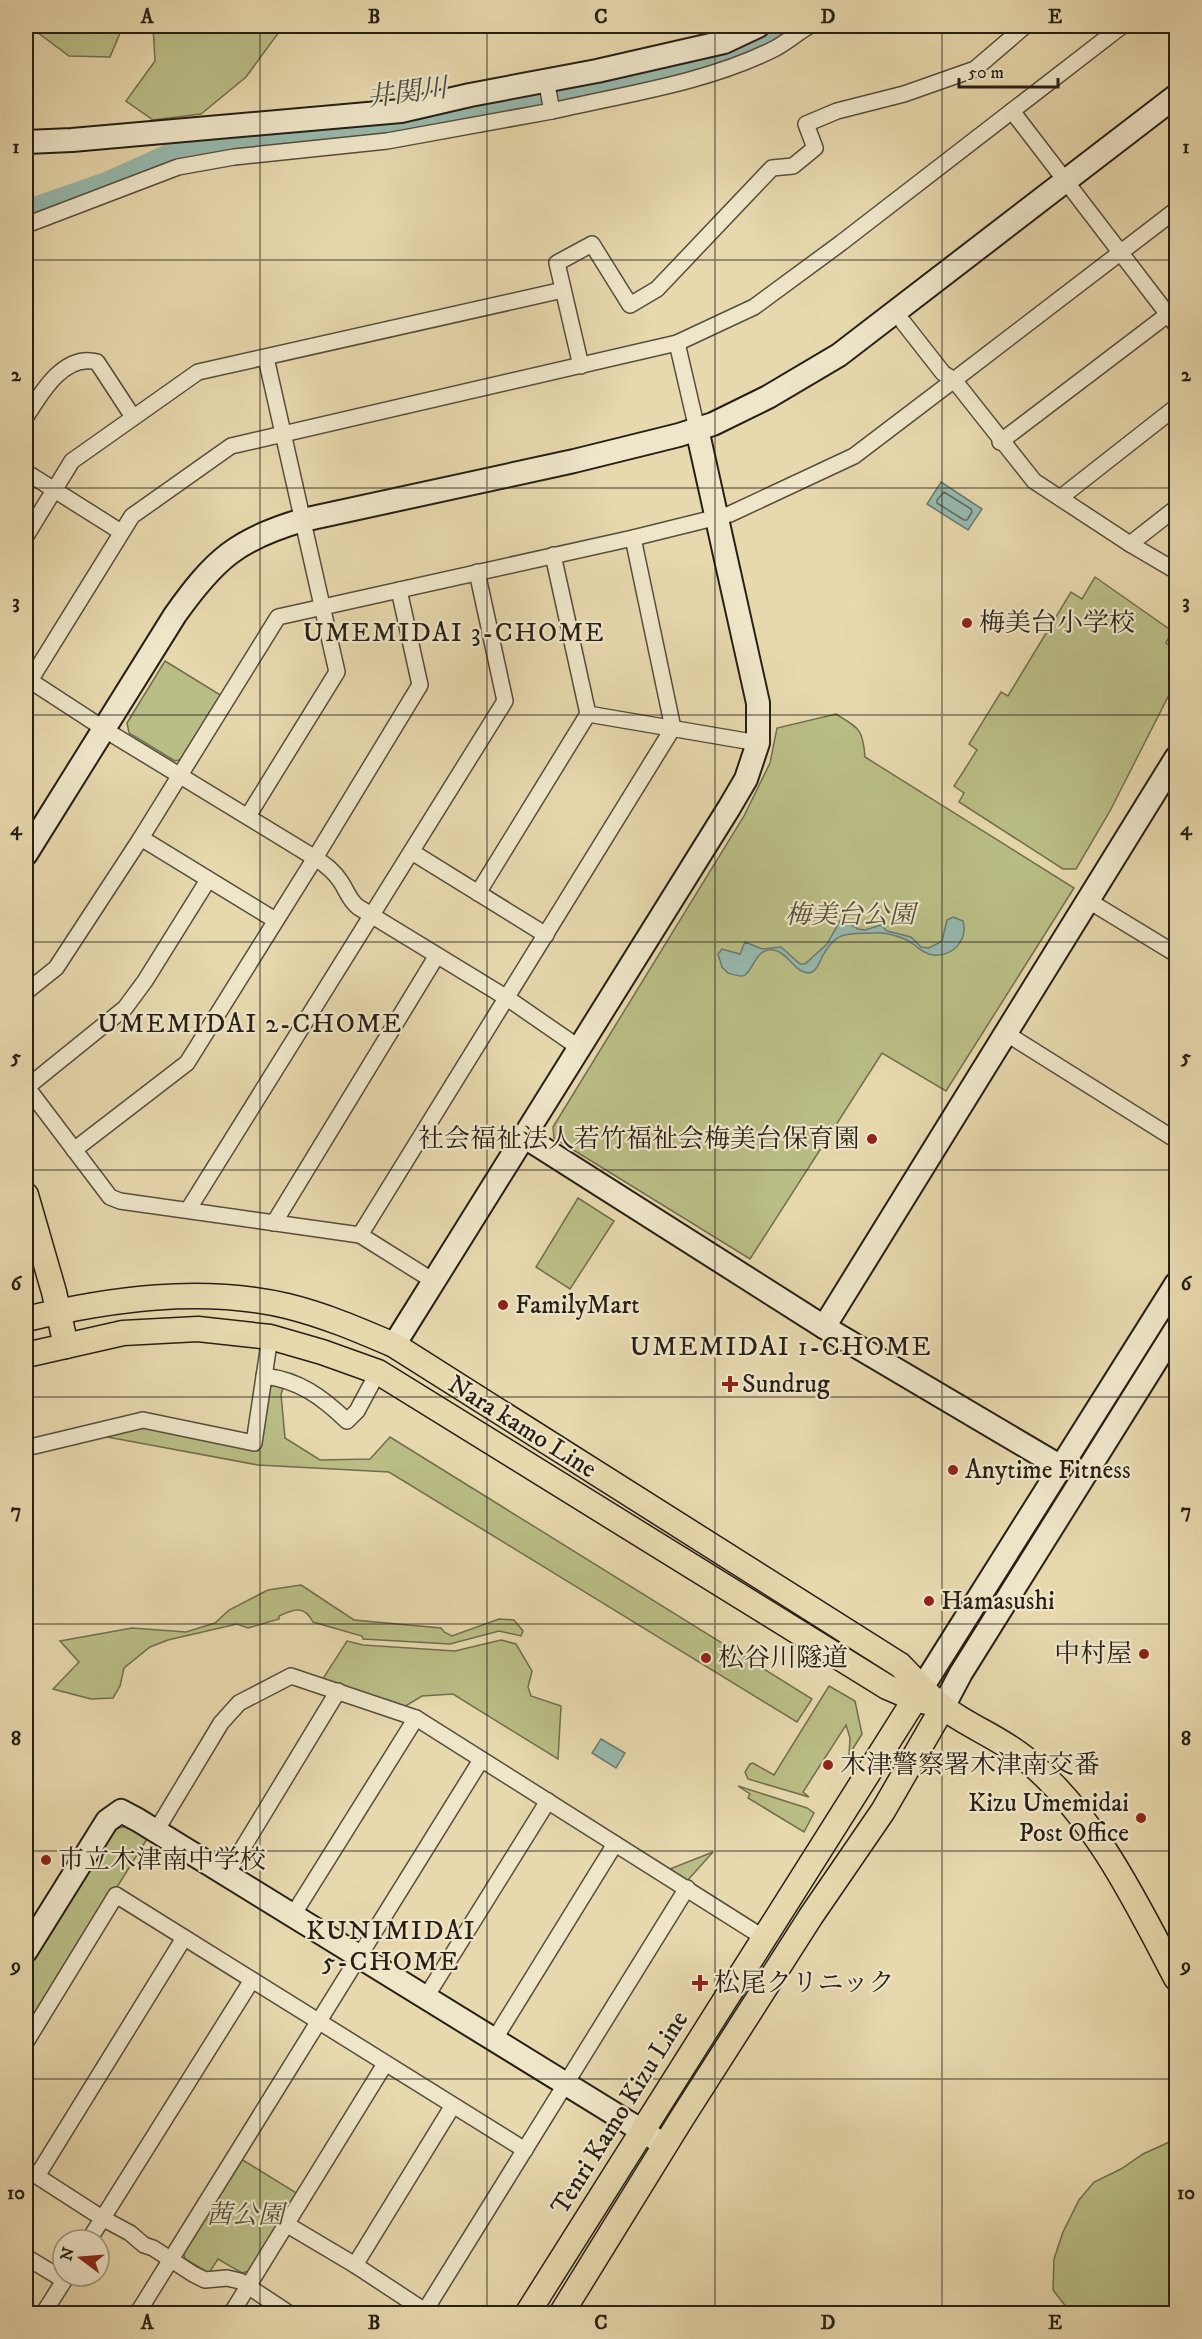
<svg xmlns="http://www.w3.org/2000/svg" width="1202" height="2339" font-family="'IM FELL DW Pica','Noto Serif JP',serif">
<style>
.green{fill:#babe86;stroke:#706e4e;stroke-width:1.5}
.water{fill:#97b9ae;stroke:#6a7b71;stroke-width:1.5}
.lines{fill:none;stroke-linecap:round;stroke-linejoin:round}
.shore{stroke:#5f6c62;stroke-width:1.5}
.river{stroke:#97b9ae;stroke-width:24}
.street-casing{stroke:#574d3c;stroke-width:18}
.secondary-casing{stroke:#271f16;stroke-width:26}
.primary-casing{stroke:#271f16;stroke-width:27}
.street{stroke:#efe6ca;stroke-width:15}
.secondary{stroke:#efe6ca;stroke-width:22}
.primary{stroke:#e7d8ad;stroke-width:24}
.grid{fill:none;stroke:#271f16;stroke-width:1.5;stroke-opacity:0.55}
.poi-dot{fill:#8f2418;stroke:#efe6ca;stroke-width:2}
.labels{text-anchor:middle;dominant-baseline:central;stroke-width:4.5;stroke-linejoin:round;paint-order:stroke}
.poi-label{font-size:26px;fill:#271f16;stroke:#efe6ca;text-anchor:start}
.park-label{font-size:26px;font-style:italic;fill:#534f38;stroke:#efe6ca}
.street-label{font-size:26px;fill:#271f16;stroke:#efe6ca}
.water-label{font-size:27px;font-style:italic;fill:#494d44;stroke:#efe6ca}
.neighbourhood-label{font-size:27px;letter-spacing:1.5px;fill:#271f16;stroke:#efe6ca}
.neatline{fill:none;stroke:#271f16;stroke-width:2}
.grid-label{font-size:20px;text-anchor:middle;font-weight:bold;fill:#271f16}
</style>
<rect width="100%" height="100%" fill="#e7d8ad"/>
<filter id="stains"><feTurbulence type="fractalNoise" baseFrequency=".00333" numOctaves="4"/><feColorMatrix values="0 0 0 0 .2 0 0 0 0 .09 0 0 0 0 .02 0 0 0 .5 -.17"/></filter>
<radialGradient id="worn" r=".72"><stop offset=".6" stop-color="#630" stop-opacity="0"/><stop offset="1" stop-color="#630" stop-opacity=".3"/></radialGradient>
<g class="green">
<polygon points="29,26 123,26 110,57 69,56"/>
<polygon points="153,26 288,26 279,32 246,77 201,114 153,120 126,101 155,61"/>
<polygon points="1095,577 1172,631 1166,643 1176,650 1176,681 1110,811 1076,869 1063,869 959,802 964,793 954,786 977,750 969,744 1001,692 1008,696 1071,592 1082,599"/>
<polygon points="165,661 222,696 183,759 175,761 129,733 127,723"/>
<path d="M836 714C859 728 863 729 865 757L1074 888 946 1091 882 1053 750 1259 554 1138 553 1127 744 816 770 763 777 728Z"/>
<polygon points="578,1198 614,1221 570,1289 536,1267"/>
<polygon points="276,1383 285,1383 281,1394 285,1438 320,1460 370,1459 390,1437 812,1699 797,1722 389,1472 258,1465 102,1436 137,1427 145,1427 258,1451 268,1389"/>
<path d="M301 1585 354 1620 441 1628 444 1632 452 1636 499 1619 514 1620 523 1631 521 1636 499 1631 450 1644 363 1639 362 1636 313 1622C304 1605 294 1609 279 1616V1619L248 1628 237 1624 168 1640 150 1647 124 1668 120 1686 113 1698 91 1699 53 1689 79 1662 60 1641 132 1628 186 1632 215 1623 229 1610 268 1590Z"/>
<polygon points="501,1640 516,1644 532,1671 528,1687 531,1696 561,1706 558,1759 453,1694 422,1696 404,1707 322,1680 347,1641 363,1645 455,1651"/>
<polygon points="829,1686 855,1701 862,1734 849,1755 850,1738 846,1725 803,1792 809,1797 748,1779 745,1772 750,1764 753,1763 774,1775"/>
<polygon points="738,1786 807,1808 814,1813 804,1832 748,1798 750,1794"/>
<polygon points="127,1826 147,1839 26,2033 26,1972 115,1829"/>
<polygon points="713,1852 687,1881 670,1869"/>
<polygon points="1176,2139 1176,2313 1071,2313 1053,2290 1054,2259 1063,2232 1079,2200 1094,2182 1121,2169 1143,2154"/>
<polygon points="241,2159 298,2194 249,2271 242,2273 218,2259 209,2273 185,2259 183,2251"/>
</g>
<g class="water">
<polygon points="941,482 982,509 968,530 927,504"/>
<path d="M953 917 963 921C968 940 953 957 933 955 924 954 919 948 913 944 904 937 885 932 874 933 847 934 837 930 822 957 819 963 818 969 812 972 798 978 788 952 774 950 755 948 755 968 745 975 741 978 732 974 728 973L722 967 718 954 722 949 740 954 745 942 762 949 781 947 800 964H805L827 944 840 921 844 920 858 929 865 930 881 925 887 931 911 937 921 947 929 948 942 941 947 920Z"/>
<polygon points="601,1739 625,1753 616,1768 592,1753"/>
</g>
<g class="lines">
<polygon class="shore" points="944,492 971,509 972,512 967,520 964,520 937,503 937,500"/>
<polyline class="river" points="26,212 109,183 169,156 192,149 479,114 737,59 764,45 794,26"/>
<g class="street-casing">
<g id="street">
<path d="M552 111C625 94 706 83 774 49 786 43 797 33 809 26"/>
<polyline points="1012,111 1176,325"/>
<polyline points="26,225 178,167 234,157 387,141 552,111 546,80"/>
<polyline points="903,322 943,373 954,380 1176,210"/>
<polyline points="677,343 697,429"/>
<polyline points="581,366 557,263 592,244 630,305 657,289 772,168 793,166 815,148 806,124 837,111 904,94 975,69 1025,26"/>
<path d="M26 417C41 393 64 353 97 362L133 417"/>
<polyline points="1000,442 1175,309"/>
<polyline points="26,472 121,532"/>
<polyline points="1060,498 1176,407"/>
<polyline points="26,536 72,461 198,372 563,290"/>
<polyline points="1130,544 1176,508"/>
<polyline points="26,678 115,736 315,858 420,685 399,590"/>
<polyline points="26,687 132,516 231,446 677,343 754,307 841,243 1122,26"/>
<polyline points="588,714 758,743"/>
<polyline points="248,816 337,672 266,358"/>
<polyline points="141,838 275,920"/>
<polyline points="412,852 546,935"/>
<polyline points="478,893 588,714 553,555"/>
<polyline points="1089,901 1176,954"/>
<polyline points="26,992 56,968 141,838 278,617 633,538 730,514 854,456 954,380 1034,481 1130,544 1176,571"/>
<polyline points="1007,1034 1176,1140"/>
<polyline points="26,1086 110,1197 120,1201 360,1235 435,1282"/>
<polyline points="26,1088 125,1008 145,981 208,880"/>
<path d="M74 1150 187 1063 315 858C326 865 334 871 341 882 347 891 349 900 358 907L507 998 581 1049"/>
<polyline points="188,1210 505,701 477,572"/>
<polyline points="274,1223 436,957"/>
<polyline points="360,1235 673,728 633,538"/>
<path d="M264 1376C299 1380 322 1397 347 1421L357 1411 378 1372"/>
<polyline points="26,1448 143,1420 254,1443 270,1337"/>
<polyline points="156,1831 221,1723 239,1703 291,1676 416,1718 764,1938"/>
<polyline points="227,1874 338,1691"/>
<polyline points="293,1915 416,1718"/>
<polyline points="426,1997 548,1801"/>
<polyline points="494,2040 615,1844"/>
<polyline points="26,2042 116,1895 525,2150"/>
<polyline points="26,2169 102,2218 130,2233 144,2245 153,2248 193,2274 205,2280 227,2278 240,2281 290,2314"/>
<polyline points="37,2176 184,1938"/>
<polyline points="286,2224 355,2265 425,2311"/>
<polyline points="89,2240 252,1980"/>
<polyline points="26,2257 64,2280"/>
<polyline points="355,2265 452,2107"/>
<polyline points="43,2314 67,2276"/>
<polyline points="137,2314 481,1760"/>
<polyline points="231,2314 385,2064"/>
<polyline points="423,2314 687,1888"/>
</g>
</g>
<g class="secondary-casing">
<g id="secondary">
<polyline points="26,142 72,140 401,111 470,95 597,71 724,42 758,26"/>
<path d="M26 854 175 615C214 560 237 539 303 520L574 461 679 435 713 424 768 397 839 355 1176 96"/>
<polyline points="525,1137 824,1327 1061,1467"/>
<polyline points="824,1327 1176,758"/>
<polyline points="394,1345 729,808 746,779 758,743 758,703 697,429"/>
<polyline points="915,1699 1176,1284"/>
<polyline points="943,1707 961,1673 1176,1329"/>
<polyline points="26,1951 107,1821 121,1811 138,1820 665,2145"/>
</g>
</g>
<g class="primary-casing">
<g id="primary">
<polyline points="26,1195 54,1292 66,1346"/>
<path d="M26 1319C110 1299 201 1286 287 1306 324 1315 359 1330 394 1345L900 1665C914 1679 927 1695 943 1707 969 1727 1001 1738 1027 1760 1096 1818 1135 1900 1176 1978"/>
<polyline points="26,1355 123,1333 198,1329 270,1337 322,1352 378,1372 887,1687 915,1699 938,1705"/>
<polyline points="527,2314 915,1699"/>
<polyline points="561,2314 682,2118 811,1916 883,1811 943,1707"/>
</g>
</g>
<use href="#street" class="street"/>
<use href="#secondary" class="secondary"/>
<use href="#primary" class="primary"/>
</g>
<path class="grid" d="M260 26V2314M487 26V2314M715 26V2314M942 26V2314M26 260H1176M26 488H1176M26 715H1176M26 942H1176M26 1170H1176M26 1397H1176M26 1624H1176M26 1851H1176M26 2079H1176"/>
<g class="poi-dot">
<circle cx="967" cy="623" r="6"/>
<circle cx="872" cy="1139" r="6"/>
<circle cx="503" cy="1305" r="6"/>
<path d="M727 1375h6v6h6v6h-6v6h-6v-6h-6v-6h6z"/>
<circle cx="953" cy="1470" r="6"/>
<circle cx="929" cy="1601" r="6"/>
<circle cx="1144" cy="1654" r="6"/>
<circle cx="706" cy="1658" r="6"/>
<circle cx="828" cy="1765" r="6"/>
<circle cx="1141" cy="1818" r="6"/>
<circle cx="46" cy="1860" r="6"/>
<path d="M697 1974h6v6h6v6h-6v6h-6v-6h-6v-6h6z"/>
</g>
<g class="labels">
<g class="poi-label">
<text x="979" y="623">梅美台小学校</text>
<text x="860" y="1139" text-anchor="end">社会福祉法人若竹福祉会梅美台保育園</text>
<text x="515" y="1305">FamilyMart</text>
<text x="742" y="1384">Sundrug</text>
<text x="965" y="1470">Anytime Fitness</text>
<text x="941" y="1601">Hamasushi</text>
<text x="1132" y="1654" text-anchor="end">中村屋</text>
<text x="718" y="1658">松谷川隧道</text>
<text x="840" y="1765">木津警察署木津南交番</text>
<text x="1129" y="1803" text-anchor="end">Kizu Umemidai<tspan x="1129" dy="30">Post Office</tspan></text>
<text x="58" y="1860">市立木津南中学校</text>
<text x="714" y="1983">松尾クリニック</text>
</g>
<g class="park-label">
<text x="850" y="915">梅美台公園</text>
<text x="245" y="2215">茜公園</text>
</g>
<g class="street-label">
<text transform="translate(522 1427) rotate(32)">Nara kamo Line</text>
<text transform="translate(620 2113) rotate(-58)">Tenri Kamo Kizu Line</text>
</g>
<g class="water-label">
<text transform="translate(407 93) rotate(-7)">井関川</text>
</g>
<g class="neighbourhood-label">
<text x="454" y="633">UMEMIDAI 3-CHOME</text>
<text x="250" y="1024">UMEMIDAI 2-CHOME</text>
<text x="781" y="1347">UMEMIDAI 1-CHOME</text>
<text x="391" y="1931">KUNIMIDAI<tspan x="391" dy="31">5-CHOME</tspan></text>
</g>
</g>
<rect width="1202" height="2339" fill="none" stroke="#e7d8ad" stroke-width="66"/>
<g transform="translate(81 2258) rotate(286)"><circle r="28" fill="#efe6ca" stroke="#9f9682" stroke-width="1.5"/>
<path d="M0-4.5L10 22L0 15L-10 22Z" fill="#8f2418"/>
<text y="-9" font-size="16" font-weight="bold" text-anchor="middle" fill="#271f16">N</text>
</g>
<path d="M959 78v9h99v-9" fill="none" stroke="#271f16" stroke-width="3"/>
<text x="968" y="78" font-size="18" fill="#271f16" stroke="#efe6ca" stroke-width="4.5" paint-order="stroke">50 m</text>
<rect x="33" y="33" width="1136" height="2273" class="neatline"/>
<g class="grid-label">
<text x="147" y="23">A</text>
<text x="374" y="23">B</text>
<text x="601" y="23">C</text>
<text x="828" y="23">D</text>
<text x="1055" y="23">E</text>
<text x="16" y="153">1</text>
<text x="1186" y="153">1</text>
<text x="16" y="381">2</text>
<text x="1186" y="381">2</text>
<text x="16" y="608">3</text>
<text x="1186" y="608">3</text>
<text x="16" y="835">4</text>
<text x="1186" y="835">4</text>
<text x="16" y="1063">5</text>
<text x="1186" y="1063">5</text>
<text x="16" y="1290">6</text>
<text x="1186" y="1290">6</text>
<text x="16" y="1517">7</text>
<text x="1186" y="1517">7</text>
<text x="16" y="1745">8</text>
<text x="1186" y="1745">8</text>
<text x="16" y="1972">9</text>
<text x="1186" y="1972">9</text>
<text x="16" y="2199">10</text>
<text x="1186" y="2199">10</text>
<text x="147" y="2329">A</text>
<text x="374" y="2329">B</text>
<text x="601" y="2329">C</text>
<text x="828" y="2329">D</text>
<text x="1055" y="2329">E</text>
</g>
<rect width="100%" height="100%" filter="url(#stains)"/>
<rect width="100%" height="100%" fill="url(#worn)"/>
</svg>
